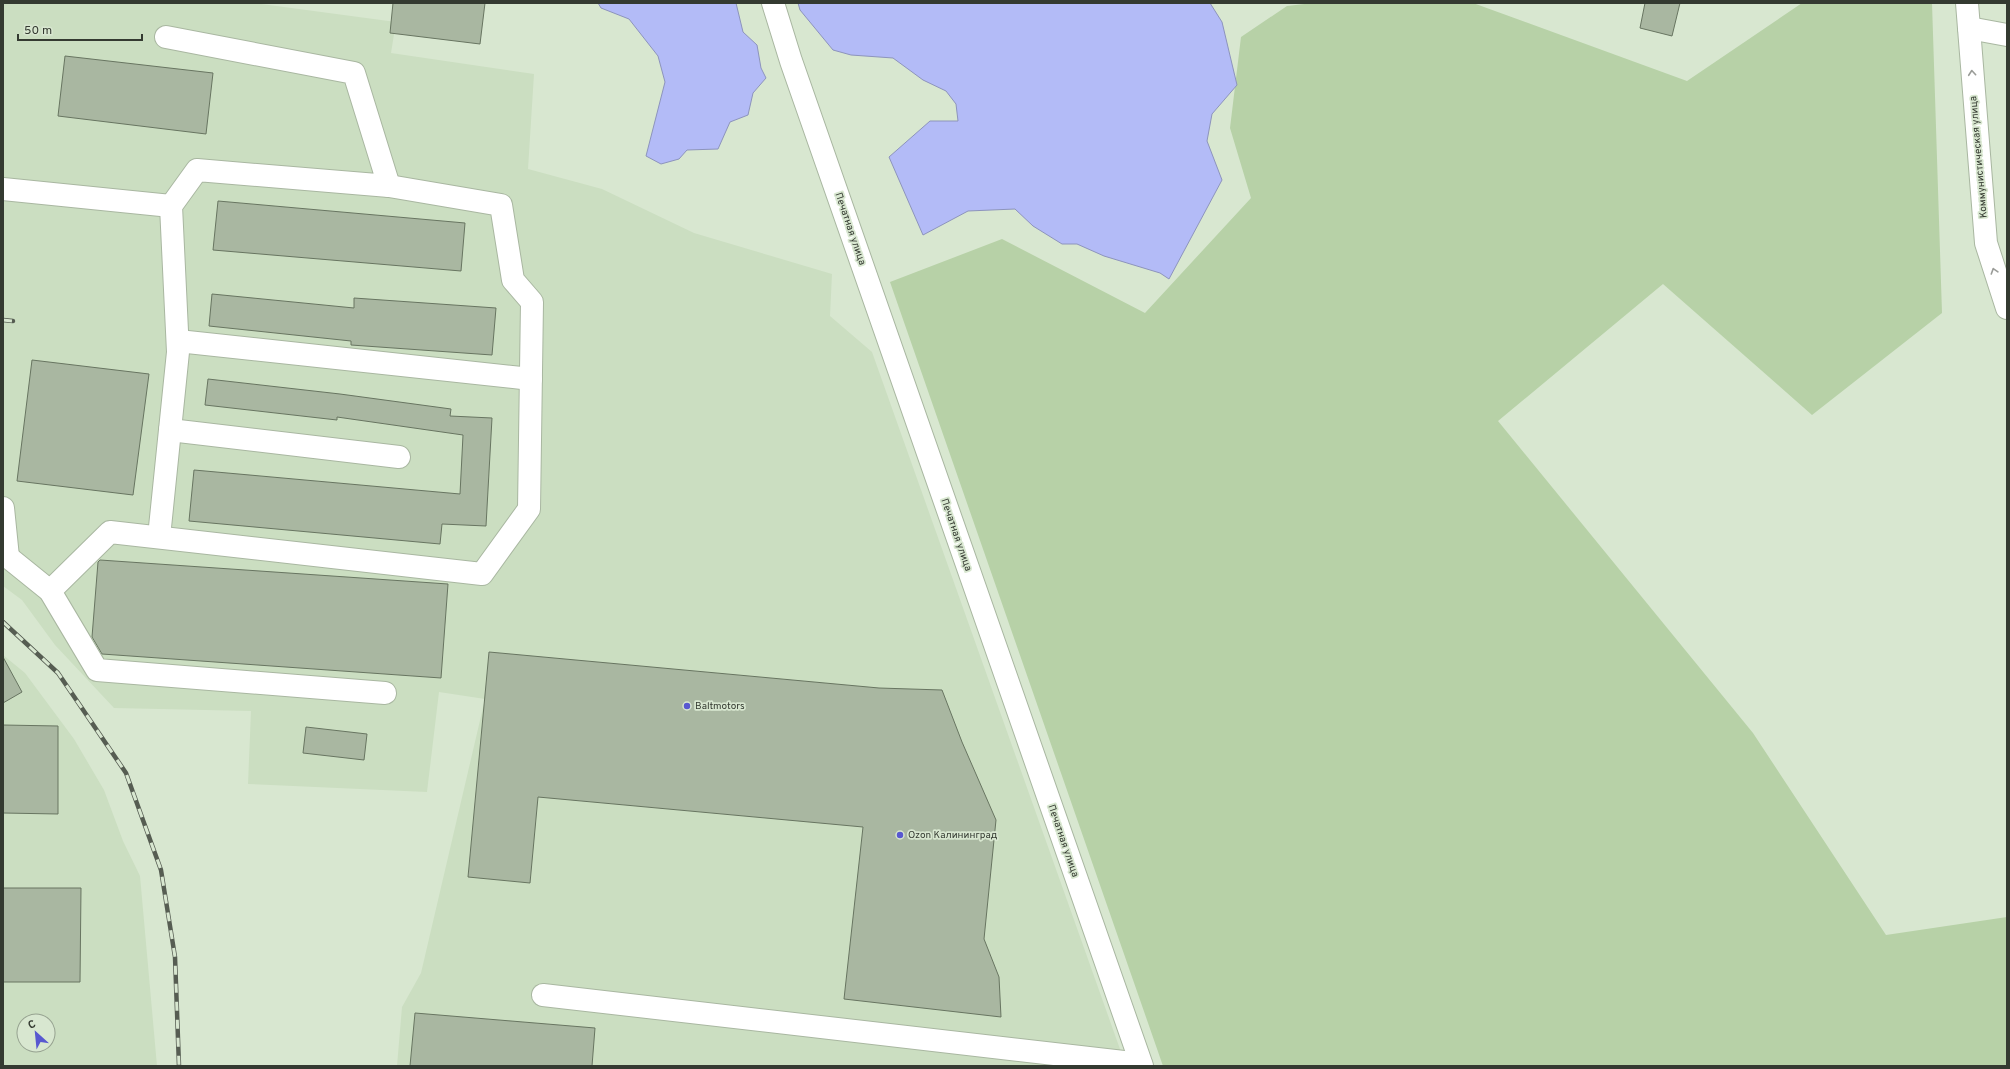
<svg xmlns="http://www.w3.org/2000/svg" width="2010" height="1069" font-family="Overpass,sans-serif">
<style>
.built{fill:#cbdec1;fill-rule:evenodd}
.green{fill:#b7d1a7}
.water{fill:#b3bbf7;stroke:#8d94bc}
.building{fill:#a9b7a1;stroke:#687561}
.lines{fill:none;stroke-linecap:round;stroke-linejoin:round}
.minor-casing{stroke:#a9b7a1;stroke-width:24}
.minor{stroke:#fff;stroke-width:22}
.rail-casing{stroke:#565d52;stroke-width:4.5}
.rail{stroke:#d8e7d0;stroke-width:3;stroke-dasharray:9;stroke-linecap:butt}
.oneway{stroke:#9a9c98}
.poi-dot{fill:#5858d0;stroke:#d8e7d0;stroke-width:1.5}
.labels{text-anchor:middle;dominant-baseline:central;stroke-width:3.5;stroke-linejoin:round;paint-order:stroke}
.street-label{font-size:10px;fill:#343a31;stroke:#d8e7d0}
.poi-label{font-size:10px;fill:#343a31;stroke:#d8e7d0;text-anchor:start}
</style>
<rect width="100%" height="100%" fill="#d8e7d0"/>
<g class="built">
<polygon points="3,3 254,3 396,22 391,53 534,74 528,169 602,189 694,233 832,274 830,316 872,352 1126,1066 397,1066 402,1007 421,973 485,699 439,692 427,792 248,784 251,711 114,708 55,645 22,600 3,586"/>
<path d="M3 655 25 673 74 739 104 790 123 841 140 876 157 1066H3ZM24 1021H48V1045H24Z"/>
</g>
<polygon class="green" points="1313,3 1473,3 1687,81 1802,3 1932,3 1942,313 1812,415 1663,284 1498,421 1753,733 1886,935 2007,917 2007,1066 1163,1066 890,282 1002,239 1145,313 1251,198 1230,128 1241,37 1287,6"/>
<g class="water">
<polygon points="598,3 736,3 743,32 757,45 761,68 766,78 753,93 748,115 730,122 718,149 687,150 679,159 661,164 646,156 665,82 658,56 629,19 601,8"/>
<polygon points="798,3 1210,3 1222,22 1237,85 1212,114 1207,141 1222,180 1169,279 1160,273 1104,256 1077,244 1062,244 1033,226 1015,209 968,211 923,235 889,157 930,121 958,121 956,104 946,91 923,80 893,58 851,55 833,50 800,10"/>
</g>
<g class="building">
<polygon points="393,3 485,3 480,44 390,33"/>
<polygon points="1645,3 1680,3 1672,36 1640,28"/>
<polygon points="65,56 213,73 206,134 58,116"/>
<polygon points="218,201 465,223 461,271 213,250"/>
<polygon points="212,294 354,308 354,298 496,308 492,355 351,345 351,341 209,326"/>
<polygon points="32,360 149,374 133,495 17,481"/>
<polygon points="208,379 340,394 451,409 450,416 492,418 486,526 442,524 440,544 189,521 194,470 460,494 463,435 337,417 337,420 205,405"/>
<polygon points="100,560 448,584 441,678 102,654 92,637 98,562"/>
<polygon points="489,652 879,688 942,690 962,742 996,820 984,939 999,977 1001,1017 844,999 863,827 538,797 530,883 468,877"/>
<polygon points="3,657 22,692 3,703"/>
<polygon points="3,725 58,726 58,814 3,813"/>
<polygon points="306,727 367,734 364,760 303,753"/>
<polygon points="3,888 81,888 80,982 3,982"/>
<polygon points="415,1013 595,1028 592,1066 410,1066"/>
</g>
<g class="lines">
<g class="minor-casing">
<g id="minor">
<polyline points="773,3 791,61 1142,1066"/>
<polyline points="1967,3 1986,243 2007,308"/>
<polyline points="1969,28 2007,35"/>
<polyline points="3,189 171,206"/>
<polyline points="178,341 531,379"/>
<polyline points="170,430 399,457"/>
<polyline points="3,508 8,557"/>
<polyline points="159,537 178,352 171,206 197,170 389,186 354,73 166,37"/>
<polyline points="3,553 50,591 97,670 385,693"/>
<polyline points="50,591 110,532 482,574 529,509 532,302 513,280 501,205 389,186"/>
<polyline points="543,995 1141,1064"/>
</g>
</g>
<use href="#minor" class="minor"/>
<g class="rail-casing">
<g id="rail">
<polyline points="3,320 13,321"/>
<polyline points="3,622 58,673 126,773 161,870 175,957 179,1066"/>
</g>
</g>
<use href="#rail" class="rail"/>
</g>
<defs><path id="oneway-chevron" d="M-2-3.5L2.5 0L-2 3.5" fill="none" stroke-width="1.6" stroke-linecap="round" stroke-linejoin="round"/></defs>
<g class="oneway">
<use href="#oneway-chevron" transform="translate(1972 73) rotate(-95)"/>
<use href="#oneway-chevron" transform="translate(1994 271) rotate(-108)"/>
</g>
<g class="poi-dot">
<circle cx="687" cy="706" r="4"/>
<circle cx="900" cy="835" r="4"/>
</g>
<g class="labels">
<g class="street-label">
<text transform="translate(1979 157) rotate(-95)">Коммунистическая улица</text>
<text transform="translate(850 229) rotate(71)">Печатная улица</text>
<text transform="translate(956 535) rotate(71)">Печатная улица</text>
<text transform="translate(1063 841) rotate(71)">Печатная улица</text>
</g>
<g class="poi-label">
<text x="695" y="706">Baltmotors</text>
<text x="908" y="835">Ozon Калининград</text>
</g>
</g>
<rect width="2010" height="1069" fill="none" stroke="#343a31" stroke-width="8"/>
<g transform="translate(36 1033) rotate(333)"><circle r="19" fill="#d8e7d0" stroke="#96a290"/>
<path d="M0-3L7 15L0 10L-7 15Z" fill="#5858d0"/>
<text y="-6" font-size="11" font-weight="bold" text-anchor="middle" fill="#343a31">С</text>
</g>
<path d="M18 34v6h124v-6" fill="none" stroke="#343a31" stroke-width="2"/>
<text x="24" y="34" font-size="12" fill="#343a31" stroke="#d8e7d0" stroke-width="3" paint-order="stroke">50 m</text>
</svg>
